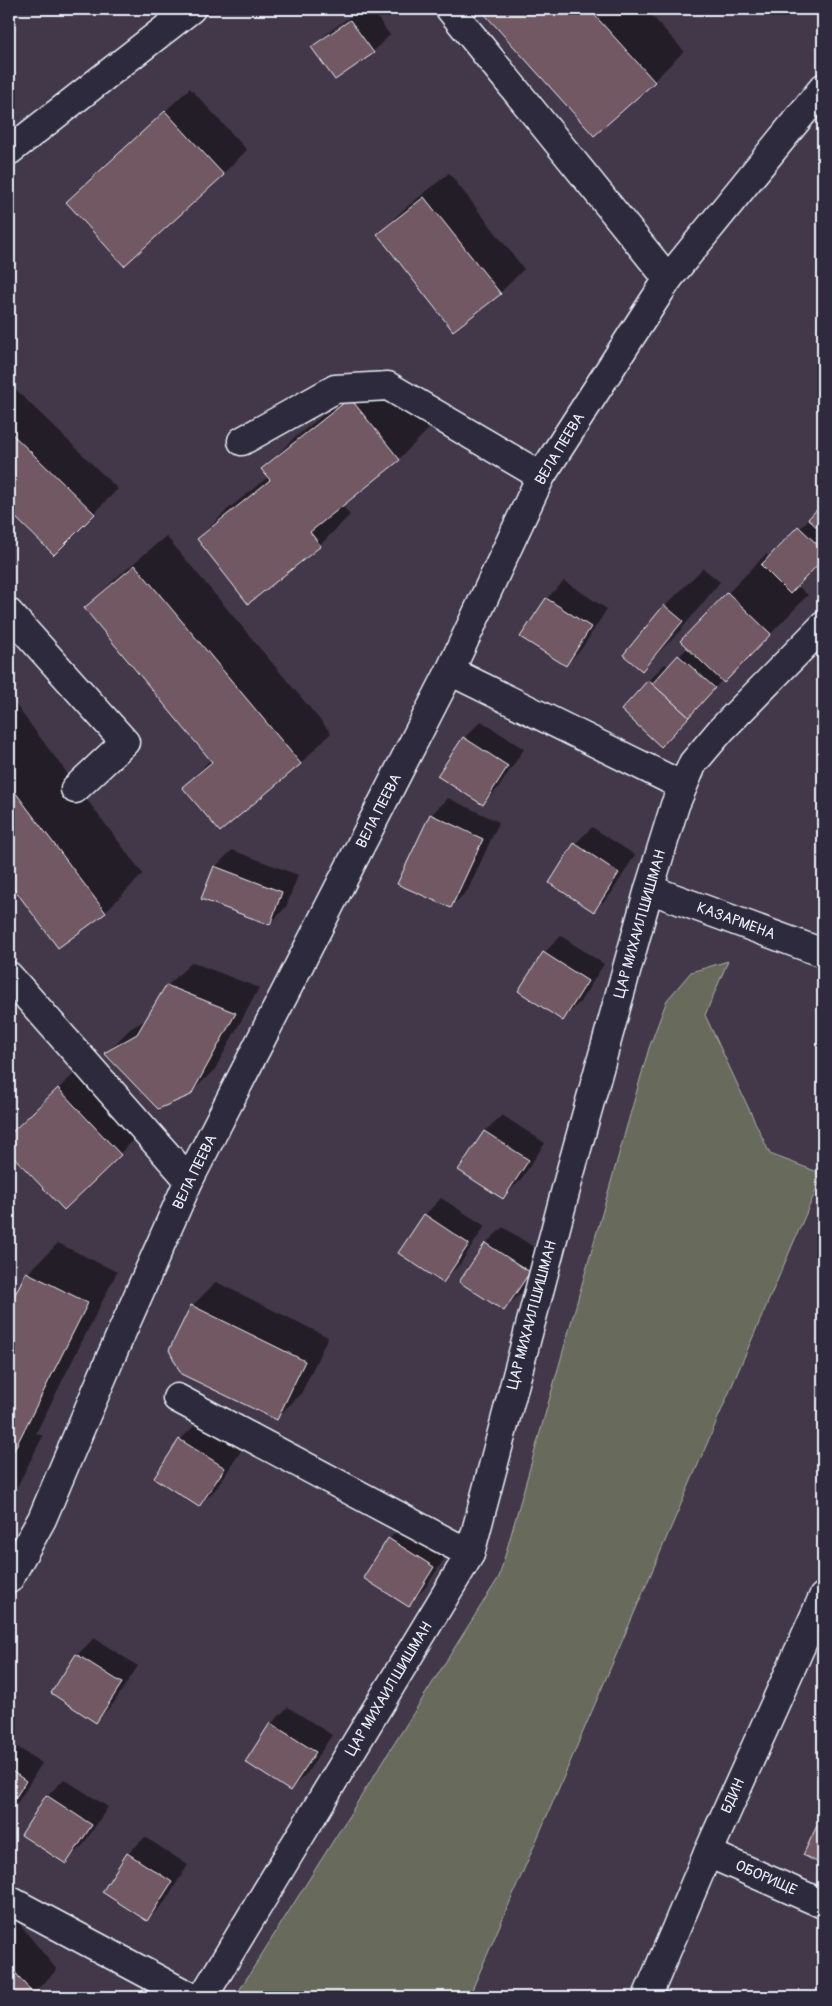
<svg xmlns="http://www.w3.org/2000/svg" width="832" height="2006" font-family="Pangolin,sans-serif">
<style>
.green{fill:#676a5b;stroke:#a8aeaa}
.shadow{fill:#0007}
.building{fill:#715964;stroke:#e8f1f8}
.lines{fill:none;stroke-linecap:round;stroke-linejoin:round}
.minor-casing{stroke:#e8f1f8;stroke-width:31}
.minor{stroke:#2f2a3d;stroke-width:28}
.labels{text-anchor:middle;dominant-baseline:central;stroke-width:5;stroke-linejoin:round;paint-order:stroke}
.street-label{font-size:15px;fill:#e8f1f8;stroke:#2f2a3d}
</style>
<rect width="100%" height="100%" fill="#433849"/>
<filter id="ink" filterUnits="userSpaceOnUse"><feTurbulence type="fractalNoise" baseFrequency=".02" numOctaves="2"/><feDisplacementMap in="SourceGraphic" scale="10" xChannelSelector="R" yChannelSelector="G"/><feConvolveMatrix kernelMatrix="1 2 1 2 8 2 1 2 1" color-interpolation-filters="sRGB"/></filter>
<g filter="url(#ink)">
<polygon class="green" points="728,961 705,1015 770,1154 823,1174 469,1997 235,1997 499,1577 649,1048 667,1000 691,972"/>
<g class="shadow">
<polygon points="361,9 371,9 390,35 373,52 313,47 330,31"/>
<polygon points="481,9 646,9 684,51 654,81 594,135"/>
<polygon points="190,88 247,150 223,174 68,202"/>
<polygon points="449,173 524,269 500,293 454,329 378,234 403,210"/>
<polygon points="381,369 429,429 399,459 342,505 350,515 320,545 198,539 228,509 269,476 263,469 293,439"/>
<polygon points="9,383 118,489 54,553 9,509"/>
<polygon points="823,505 823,558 797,585 808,595 762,643 722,680 678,728 648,681 665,664 669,667 688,647 681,641 728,593 766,554 770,558"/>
<polygon points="166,536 331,733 301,763 220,830 184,787 211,759 86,608 116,578"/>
<polygon points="703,568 720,582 680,631 642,669 665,606"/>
<polygon points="564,581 607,609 582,648 566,665 522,637 547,598"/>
<polygon points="9,696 143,874 105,912 59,947 9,880"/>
<polygon points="481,721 524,749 499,787 483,804 464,738"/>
<polygon points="448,798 499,822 468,890 451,907 431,815"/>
<polygon points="592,827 635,855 611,894 594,911 575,844"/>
<polygon points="232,850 298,875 286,907 270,924 215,867"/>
<polygon points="561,936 604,964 580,1002 563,1019 544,953"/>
<polygon points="192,962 259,988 215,1069 190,1094 106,1053 130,1029 147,1019 167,986"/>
<polygon points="83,1065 144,1130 64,1208 9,1150 9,1136"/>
<polygon points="502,1115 545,1143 520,1181 503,1197 460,1169 485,1131"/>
<polygon points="441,1198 485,1226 460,1264 443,1281 425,1215"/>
<polygon points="503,1227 546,1255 521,1293 504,1309 461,1281 486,1243"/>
<polygon points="58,1243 117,1272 36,1433 43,1436 16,1489 9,1496 9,1310 28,1273"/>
<polygon points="216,1282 328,1337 301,1394 276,1418 192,1306"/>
<polygon points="197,1423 241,1451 216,1489 199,1506 156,1477 180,1440"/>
<polygon points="406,1522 450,1550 425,1588 408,1605 389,1539"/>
<polygon points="94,1638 138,1666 113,1704 96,1721 53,1693 77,1655"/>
<polygon points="288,1707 332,1735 307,1773 290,1790 246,1762 271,1724"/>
<polygon points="9,1742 42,1763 18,1802 9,1811"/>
<polygon points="64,1779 108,1807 83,1845 66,1862 47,1796"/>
<polygon points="145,1837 188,1865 164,1903 147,1920 128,1854"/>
<polygon points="9,1911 57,1970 29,1997 9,1997"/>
</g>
<g class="building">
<polygon points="480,9 589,9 655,82 594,136"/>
<polygon points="350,20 374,53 335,80 311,47"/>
<polygon points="165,111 224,175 124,266 66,202"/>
<polygon points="424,197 501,294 453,331 377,234"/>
<polygon points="350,398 400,460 310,532 321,546 248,604 197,539 270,480 261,469"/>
<polygon points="9,431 95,514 54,555 9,511"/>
<polygon points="823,503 823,533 808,519"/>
<polygon points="798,526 823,550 823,559 790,594 761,565"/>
<polygon points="135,565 301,764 220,832 182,787 212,762 84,608"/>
<polygon points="727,592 771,634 724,683 680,641"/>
<polygon points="546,598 591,627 566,666 520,637"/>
<polygon points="664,605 683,621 642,671 623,655"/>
<polygon points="678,655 715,688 689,717 652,684"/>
<polygon points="648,680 689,717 661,747 621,710"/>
<polygon points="463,737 508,766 483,805 437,776"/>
<polygon points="9,784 106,913 58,948 9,882"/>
<polygon points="430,814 483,839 451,908 397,884"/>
<polygon points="574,843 619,873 594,912 549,883"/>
<polygon points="214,866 282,892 270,925 201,899"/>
<polygon points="543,952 588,981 563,1021 518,991"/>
<polygon points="166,985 236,1013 191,1095 158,1109 104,1053 137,1034"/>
<polygon points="58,1088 121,1155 64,1210 9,1152 9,1135"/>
<polygon points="484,1131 529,1160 503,1199 458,1170"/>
<polygon points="424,1214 469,1244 443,1283 398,1253"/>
<polygon points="485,1243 530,1272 504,1311 459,1282"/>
<polygon points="26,1272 88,1303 9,1460 9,1307"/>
<polygon points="191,1305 305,1361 277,1420 181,1374 169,1350"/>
<polygon points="179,1439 225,1468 199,1507 154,1478"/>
<polygon points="388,1538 434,1567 409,1607 363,1578"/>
<polygon points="76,1654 122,1683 96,1723 51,1693"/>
<polygon points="270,1723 316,1752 290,1791 245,1762"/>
<polygon points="9,1769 26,1781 9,1808"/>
<polygon points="46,1795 92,1825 66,1864 21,1835"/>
<polygon points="823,1813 823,1865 803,1855"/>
<polygon points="127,1853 172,1882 147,1921 102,1892"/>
<polygon points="9,1965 34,1995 31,1997 9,1997"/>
</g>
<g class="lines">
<g class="minor-casing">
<g id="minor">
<polyline points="450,9 668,279"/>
<polyline points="9,151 191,9"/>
<polyline points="242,441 335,389 388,386 541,476"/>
<polyline points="9,613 125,742 75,789"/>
<polyline points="450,671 683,786"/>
<polyline points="649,889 823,953"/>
<polyline points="9,976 189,1180"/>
<polyline points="177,1398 470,1554"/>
<polyline points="9,1579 42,1519 110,1359 189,1180 450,671 541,476 668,279 823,88"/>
<polyline points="708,1853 823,1904"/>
<polyline points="9,1900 191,1997"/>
<polyline points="203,1997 470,1554 571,1170 649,889 675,805 693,763 721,730 823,626"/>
<polyline points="647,1997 708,1853 823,1597"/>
</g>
</g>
<use href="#minor" class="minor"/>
</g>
</g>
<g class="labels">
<g class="street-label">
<text transform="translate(560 449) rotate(-59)">ВЕЛА ПЕЕВА</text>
<text transform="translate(379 811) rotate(-63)">ВЕЛА ПЕЕВА</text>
<text transform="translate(736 921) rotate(20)">КАЗАРМЕНА</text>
<text transform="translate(640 924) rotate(-74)">ЦАР МИХАИЛ ШИШМАН</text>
<text transform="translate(195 1172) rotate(-64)">ВЕЛА ПЕЕВА</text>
<text transform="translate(532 1315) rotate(-75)">ЦАР МИХАИЛ ШИШМАН</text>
<text transform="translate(389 1689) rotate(-59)">ЦАР МИХАИЛ ШИШМАН</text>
<text transform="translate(733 1796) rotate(-66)">БДИН</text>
<text transform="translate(766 1878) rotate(24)">ОБОРИЩЕ</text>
</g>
</g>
<rect width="832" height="2006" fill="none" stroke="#2f2a3d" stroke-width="30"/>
<rect x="15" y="15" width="802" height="1976" fill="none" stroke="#e8f1f8" stroke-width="2" filter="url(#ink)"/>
</svg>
